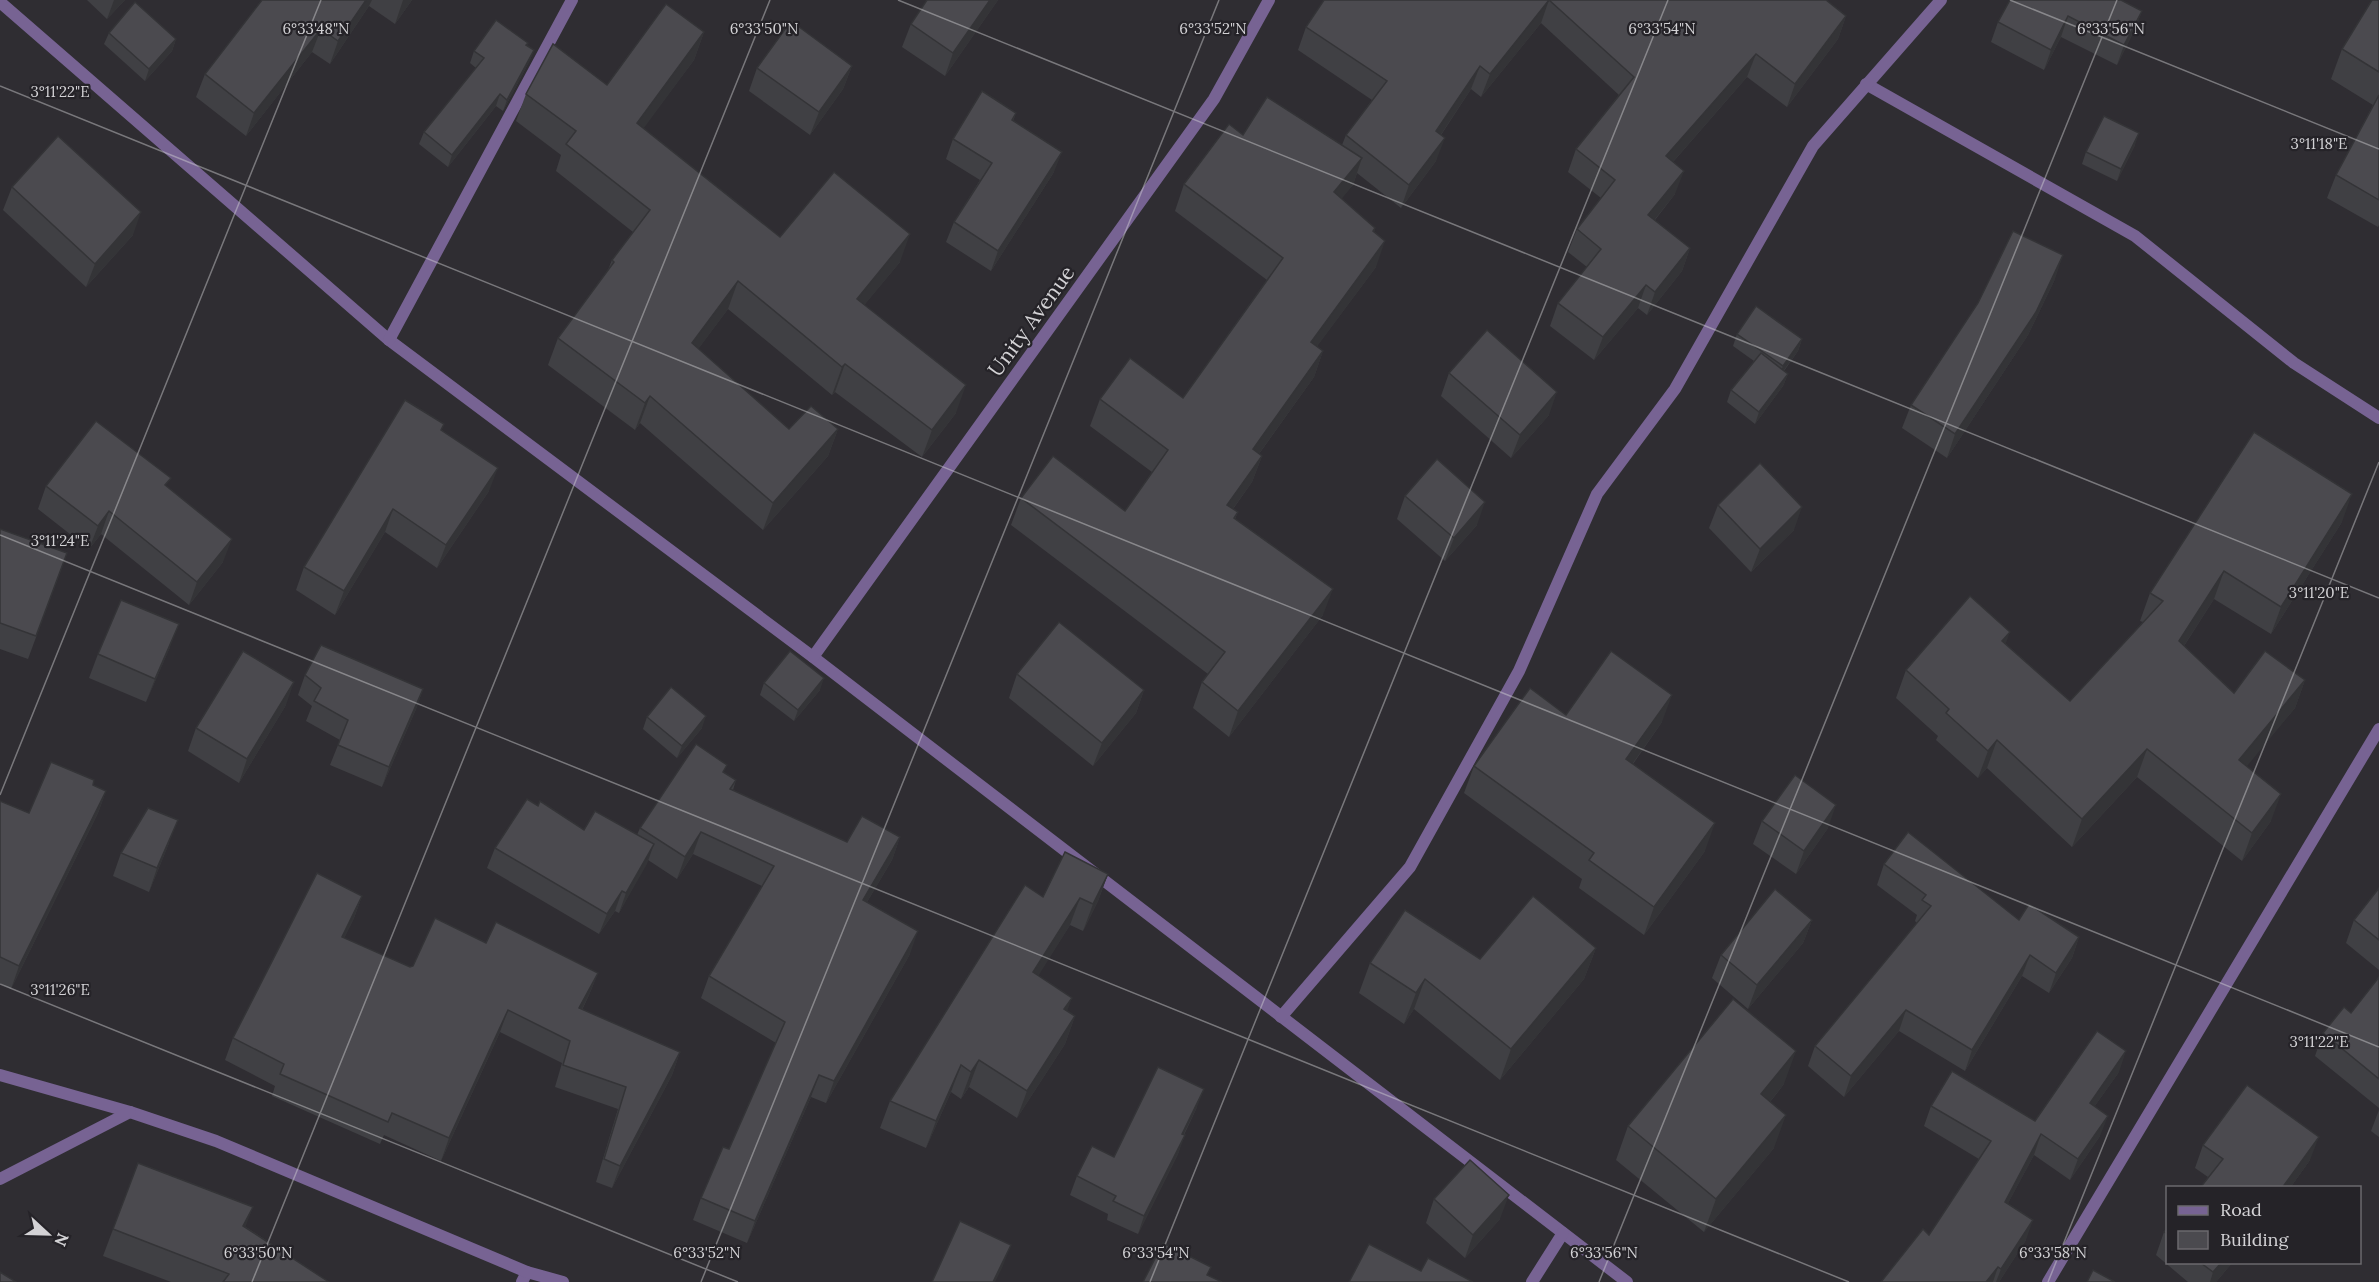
<svg xmlns="http://www.w3.org/2000/svg" width="2379" height="1282" font-family="Lora,serif">
<style>
.lines{fill:none;stroke-linecap:round;stroke-linejoin:round}
.lane{stroke:#776393;stroke-width:12}
.street{stroke:#776393;stroke-width:12}
.wall{fill:#404044}
.shaded-wall{fill:#343437}
.building{fill:#4b4a4f;stroke:#343437;stroke-width:1.5}
.ticks{fill:none;stroke:#d3d2d5;stroke-width:1.5;stroke-opacity:0.45}
.labels{text-anchor:middle;dominant-baseline:central;stroke-width:4.5;stroke-linejoin:round;paint-order:stroke}
.street-label{font-size:21px;fill:#d3d2d5;stroke:#252328}
.ticks-label{font-size:15px;text-anchor:middle;fill:#d3d2d5;stroke:#252328;stroke-width:4.5;stroke-linejoin:round;paint-order:stroke}
</style>
<rect width="100%" height="100%" fill="#2f2d32"/>
<g class="lines">
<polyline class="lane" points="522,1282 527,1272"/>
<g class="street">
<polyline points="0,2 389,340 813,657 1627,1282"/>
<polyline points="1866,84 2135,236 2294,363 2379,418"/>
<polyline points="389,340 572,0"/>
<polyline points="813,657 1214,99 1269,0"/>
<polyline points="1281,1017 1410,867 1519,671 1597,494 1675,389 1813,146 1941,0"/>
<polyline points="0,1075 130,1112 216,1141 527,1272 563,1282"/>
<polyline points="0,1179 130,1112"/>
<polyline points="1532,1282 1563,1233"/>
<polyline points="2048,1282 2379,729"/>
</g>
</g>
<g class="wall">
<polygon points="87,0 125,0 107,19"/>
<polygon points="262,0 412,0 395,24 369,6 330,64 312,52 246,136 196,97 205,74"/>
<polygon points="927,0 998,0 945,76 902,47 911,24"/>
<polygon points="1324,0 1826,0 1846,16 1838,39 1787,107 1747,77 1673,162 1675,194 1655,220 1690,248 1682,271 1647,315 1638,308 1594,360 1550,326 1558,303 1587,267 1568,252 1577,229 1601,198 1568,172 1576,149 1619,95 1541,23 1481,97 1471,89 1441,135 1436,161 1401,208 1357,173 1353,185 1341,198 1375,228 1374,232 1376,267 1317,346 1323,351 1314,377 1259,454 1262,456 1252,482 1233,509 1238,512 1235,519 1323,615 1229,737 1193,708 1202,682 1208,674 1011,525 1021,498 1125,511 1152,472 1090,426 1100,399 1183,398 1267,280 1175,211 1184,184 1243,135 1342,145 1346,135 1372,100 1298,50 1306,27"/>
<polygon points="2379,0 2379,225 2378,227 2327,198 2336,175 2373,105 2331,79 2342,49"/>
<polygon points="2142,11 2134,31 2117,65 2061,37 2044,70 1991,42 1998,22"/>
<polygon points="704,32 694,60 643,128 780,237 900,262 864,305 956,413 922,457 835,392 832,395 728,309 698,349 789,429 838,429 828,456 763,530 640,423 635,430 548,365 558,338 607,272 612,260 633,232 556,171 561,155 516,121 526,94 607,85"/>
<polygon points="109,33 176,39 172,51 145,81 104,44"/>
<polygon points="528,43 527,45 534,50 529,62 503,111 496,106 448,167 419,144 424,132 476,68 470,63 474,51"/>
<polygon points="852,66 843,89 810,135 749,91 757,68"/>
<polygon points="1016,113 1013,121 1054,172 991,271 946,242 954,222 980,180 946,159 953,139"/>
<polygon points="2135,145 2117,181 2082,164 2086,152"/>
<polygon points="12,187 133,235 86,287 3,210"/>
<polygon points="2055,279 2028,335 1947,458 1902,428 1911,405"/>
<polygon points="1737,334 1802,339 1798,351 1784,371 1788,374 1783,386 1755,424 1727,402 1731,390 1754,361 1733,346"/>
<polygon points="1449,373 1549,415 1511,458 1441,396"/>
<polygon points="442,430 489,491 437,568 385,532 335,615 296,590 304,567"/>
<polygon points="46,486 167,487 223,562 189,605 101,534 89,549 38,509"/>
<polygon points="1405,496 1477,525 1445,561 1397,519"/>
<polygon points="1718,505 1794,530 1751,572 1709,528"/>
<polygon points="2342,522 2271,634 2214,599 2184,646 2234,693 2305,680 2295,708 2246,766 2271,821 2242,861 2137,777 2072,847 1987,768 1978,778 1936,740 1938,736 1896,698 1906,670 2006,644 2070,701 2143,622 2140,621 2150,593"/>
<polygon points="0,529 67,553 28,659 0,649"/>
<polygon points="170,647 146,702 89,678 98,654"/>
<polygon points="1017,674 1144,690 1136,713 1093,766 1009,698"/>
<polygon points="305,675 423,689 416,709 382,787 330,765 340,740 306,721 312,706 298,695"/>
<polygon points="764,683 820,690 794,721 760,695"/>
<polygon points="286,705 239,783 188,751 196,728"/>
<polygon points="1566,715 1662,722 1633,764 1705,851 1644,935 1579,888 1582,879 1464,793 1474,766"/>
<polygon points="647,717 702,728 677,758 643,729"/>
<polygon points="724,773 736,780 733,790 847,842 900,837 892,860 867,902 910,954 826,1103 811,1097 747,1243 693,1220 701,1198 729,1149 776,1043 701,998 709,976 762,886 693,854 677,879 648,860 619,913 615,911 599,934 487,868 495,848 538,806 584,830 637,835 640,828"/>
<polygon points="93,785 106,791 98,813 11,989 0,983 0,801 29,813"/>
<polygon points="1762,821 1828,828 1796,874 1753,844"/>
<polygon points="169,843 149,892 113,876 121,853"/>
<polygon points="1884,864 2019,920 2079,937 2072,958 2049,993 2022,976 1965,1071 1899,1031 1844,1097 1808,1066 1815,1046 1917,923 1915,921 1917,915 1877,885"/>
<polygon points="1108,874 1098,901 1083,931 1070,925 1038,975 1067,1011 1075,1016 1065,1044 1017,1118 969,1087 961,1099 951,1092 926,1148 880,1128 890,1101 1043,897"/>
<polygon points="2379,888 2379,970 2346,943 2354,920"/>
<polygon points="362,896 354,918 344,938 410,967 486,943 598,973 589,995 582,1010 680,1052 672,1075 612,1188 596,1182 618,1109 555,1087 562,1063 500,1032 441,1161 384,1135 380,1144 272,1096 275,1086 225,1060 233,1038"/>
<polygon points="1812,920 1803,943 1748,1009 1712,978 1721,955"/>
<polygon points="1596,948 1584,979 1500,1080 1414,1009 1404,1024 1359,993 1370,963 1480,959"/>
<polygon points="2379,977 2379,1108 2315,1056 2323,1033 2351,1013"/>
<polygon points="2119,1072 2094,1107 2100,1136 2070,1180 2034,1155 2008,1203 2026,1240 1999,1282 1881,1282 1929,1235 1979,1159 1924,1126 1931,1106 2035,1121"/>
<polygon points="1784,1084 1770,1102 1774,1148 1704,1232 1616,1160 1628,1126"/>
<polygon points="1197,1107 1184,1135 1178,1154 1138,1234 1107,1220 1108,1214 1070,1195 1077,1176 1114,1157"/>
<polygon points="2379,1110 2379,1137 2371,1131"/>
<polygon points="2203,1145 2310,1160 2290,1188 2200,1188 2208,1177 2195,1168"/>
<polygon points="138,1163 246,1227 329,1282 171,1282 103,1256"/>
<polygon points="1434,1199 1500,1219 1465,1258 1426,1223"/>
<polygon points="2168,1227 2168,1263 2232,1263 2216,1282 2188,1282 2156,1255 2164,1232"/>
</g>
<g class="shaded-wall">
<polygon points="114,0 125,0 107,19"/>
<polygon points="366,0 372,0 369,6 330,64 338,41"/>
<polygon points="403,0 412,0 395,24"/>
<polygon points="990,0 998,0 945,76 953,53"/>
<polygon points="1549,0 1541,23 1481,97 1490,74"/>
<polygon points="2142,11 2134,31 2117,65 2124,45"/>
<polygon points="1846,16 1838,39 1787,107 1795,84"/>
<polygon points="2068,16 2061,37 2044,70 2051,50"/>
<polygon points="321,29 312,52 246,136 254,113"/>
<polygon points="704,32 694,60 627,151 637,123"/>
<polygon points="176,39 172,51 145,81 149,69"/>
<polygon points="534,50 529,62 503,111 507,100"/>
<polygon points="1756,54 1747,77 1658,179 1666,156"/>
<polygon points="852,66 843,89 810,135 819,112"/>
<polygon points="1480,66 1471,89 1428,154 1436,131"/>
<polygon points="500,94 496,106 448,167 452,155"/>
<polygon points="2139,133 2135,145 2117,181 2121,169"/>
<polygon points="1445,138 1436,161 1401,208 1409,185"/>
<polygon points="1062,152 1054,172 991,271 998,251"/>
<polygon points="1362,158 1353,185 1325,219 1334,192"/>
<polygon points="1684,171 1675,194 1640,238 1648,215"/>
<polygon points="141,212 133,235 86,287 95,264"/>
<polygon points="910,234 900,262 847,326 857,299"/>
<polygon points="1385,241 1376,267 1301,368 1311,342"/>
<polygon points="1690,248 1682,271 1647,315 1655,292"/>
<polygon points="2063,255 2055,279 2028,335 1947,458 1955,434"/>
<polygon points="738,281 728,309 682,371 692,343"/>
<polygon points="1646,285 1638,308 1594,360 1603,337"/>
<polygon points="1802,339 1798,351 1778,378 1783,366"/>
<polygon points="1323,351 1314,377 1243,476 1253,449"/>
<polygon points="845,364 835,392 832,395 842,367"/>
<polygon points="1788,374 1783,386 1755,424 1759,412"/>
<polygon points="966,385 956,413 922,457 932,430"/>
<polygon points="1557,392 1549,415 1511,458 1520,435"/>
<polygon points="650,396 640,423 635,430 645,403"/>
<polygon points="838,429 828,456 763,530 773,503"/>
<polygon points="1262,456 1252,482 1217,531 1227,505"/>
<polygon points="498,468 489,491 437,568 446,545"/>
<polygon points="2352,494 2342,522 2271,634 2281,607"/>
<polygon points="1485,502 1477,525 1445,561 1454,538"/>
<polygon points="1802,507 1794,530 1751,572 1760,549"/>
<polygon points="393,509 385,532 335,615 344,591"/>
<polygon points="109,511 101,534 89,549 98,526"/>
<polygon points="232,539 223,562 189,605 197,582"/>
<polygon points="2224,571 2214,599 2169,669 2179,641"/>
<polygon points="1333,589 1323,615 1229,737 1238,711"/>
<polygon points="179,624 170,647 146,702 155,679"/>
<polygon points="2010,632 2000,659 2002,641"/>
<polygon points="824,678 820,690 794,721 798,710"/>
<polygon points="2305,680 2295,708 2229,788 2239,760"/>
<polygon points="294,682 286,705 239,783 247,759"/>
<polygon points="423,689 416,709 382,787 389,767"/>
<polygon points="1144,690 1136,713 1093,766 1102,743"/>
<polygon points="1672,695 1662,722 1616,787 1626,759"/>
<polygon points="706,716 702,728 677,758 682,746"/>
<polygon points="1997,740 1987,768 1978,778 1988,751"/>
<polygon points="2147,749 2137,777 2072,847 2082,819"/>
<polygon points="106,791 98,813 11,989 19,966"/>
<polygon points="2281,794 2271,821 2242,861 2252,833"/>
<polygon points="1836,805 1828,828 1796,874 1804,851"/>
<polygon points="178,820 169,843 149,892 157,868"/>
<polygon points="1715,823 1705,851 1644,935 1654,907"/>
<polygon points="701,832 693,854 677,879 685,857"/>
<polygon points="900,837 892,860 855,922 863,900"/>
<polygon points="654,844 647,864 619,913 626,893"/>
<polygon points="1108,874 1098,901 1083,931 1093,904"/>
<polygon points="622,891 615,911 599,934 607,914"/>
<polygon points="362,896 354,918 334,959 342,937"/>
<polygon points="1080,898 1070,925 1024,999 1033,972"/>
<polygon points="1812,920 1803,943 1748,1009 1757,985"/>
<polygon points="918,931 910,954 826,1103 834,1081"/>
<polygon points="2079,937 2072,958 2049,993 2056,973"/>
<polygon points="1596,948 1584,979 1500,1080 1511,1049"/>
<polygon points="2030,955 2022,976 1965,1071 1972,1050"/>
<polygon points="598,973 589,995 571,1031 579,1008"/>
<polygon points="1425,979 1414,1009 1404,1024 1416,993"/>
<polygon points="1072,998 1062,1025 1064,1009"/>
<polygon points="508,1010 500,1032 441,1161 449,1138"/>
<polygon points="1906,1010 1899,1031 1844,1097 1851,1076"/>
<polygon points="1075,1016 1065,1044 1017,1118 1027,1091"/>
<polygon points="1796,1051 1784,1084 1749,1128 1761,1094"/>
<polygon points="2126,1051 2119,1072 2082,1124 2090,1103"/>
<polygon points="680,1052 672,1075 612,1188 620,1166"/>
<polygon points="979,1060 969,1087 961,1099 971,1072"/>
<polygon points="961,1065 951,1092 926,1148 936,1121"/>
<polygon points="819,1075 811,1097 747,1243 755,1221"/>
<polygon points="1204,1089 1197,1107 1175,1152 1182,1134"/>
<polygon points="1786,1115 1774,1148 1704,1232 1716,1199"/>
<polygon points="2108,1116 2100,1136 2070,1180 2078,1159"/>
<polygon points="2041,1134 2034,1155 1998,1222 2005,1202"/>
<polygon points="1185,1135 1178,1154 1138,1234 1144,1216"/>
<polygon points="2319,1137 2310,1160 2290,1188 2282,1188"/>
<polygon points="1509,1195 1500,1219 1465,1258 1473,1235"/>
<polygon points="253,1207 243,1233 243,1226"/>
<polygon points="2033,1220 2026,1240 1999,1282 1996,1282 2001,1269"/>
<polygon points="1011,1245 1002,1268 995,1282 993,1282"/>
<polygon points="2221,1263 2232,1263 2216,1282 2210,1282 2213,1272"/>
<polygon points="1998,1267 1993,1282 1986,1282"/>
</g>
<g class="building">
<polygon points="262,0 366,0 338,41 321,29 254,113 205,74"/>
<polygon points="927,0 990,0 953,53 911,24"/>
<polygon points="1324,0 1826,0 1846,16 1795,84 1756,54 1666,156 1684,171 1648,215 1690,248 1655,292 1646,285 1603,337 1558,303 1601,249 1577,229 1615,180 1576,149 1634,77 1549,0 1490,74 1480,66 1436,131 1445,138 1409,185 1346,135 1387,81 1306,27"/>
<polygon points="2010,0 2121,0 2142,11 2124,45 2068,16 2051,50 1998,22"/>
<polygon points="2372,0 2379,0 2379,72 2342,49"/>
<polygon points="135,2 176,39 149,69 109,33"/>
<polygon points="666,4 704,32 637,123 780,237 834,172 910,234 857,299 966,385 932,430 845,364 842,367 738,281 692,343 789,429 811,406 838,429 773,503 650,396 645,403 558,338 614,262 612,260 650,210 566,144 576,131 526,94 553,44 607,85"/>
<polygon points="496,20 528,43 526,45 534,50 507,100 500,94 452,155 424,132 484,58 474,51"/>
<polygon points="791,21 852,66 819,112 757,68"/>
<polygon points="982,91 1016,113 1012,120 1062,152 998,251 954,222 992,163 953,139"/>
<polygon points="2379,95 2379,200 2336,175"/>
<polygon points="1267,97 1362,158 1334,192 1375,228 1373,231 1385,241 1311,342 1323,351 1253,449 1262,456 1227,505 1238,512 1234,518 1333,589 1238,711 1202,682 1225,652 1021,498 1053,456 1125,511 1168,450 1100,399 1130,358 1183,398 1283,258 1184,184 1229,124 1243,135"/>
<polygon points="2104,116 2139,133 2121,169 2086,152"/>
<polygon points="58,136 141,212 95,264 12,187"/>
<polygon points="2013,231 2063,255 2036,312 1955,434 1911,405 1978,303"/>
<polygon points="1756,306 1802,339 1783,366 1737,334"/>
<polygon points="1487,330 1557,392 1520,435 1449,373"/>
<polygon points="1761,353 1788,374 1759,412 1731,390"/>
<polygon points="405,400 444,424 441,430 498,468 446,545 393,509 344,591 304,567"/>
<polygon points="96,421 171,478 165,485 232,539 197,582 109,511 98,526 46,486"/>
<polygon points="2254,432 2352,494 2281,607 2224,571 2179,641 2234,693 2265,651 2305,680 2239,760 2281,794 2252,833 2147,749 2082,819 1997,740 1988,751 1946,713 1949,709 1906,670 1970,596 2010,632 2002,641 2070,701 2163,601 2150,593"/>
<polygon points="1437,459 1485,502 1454,538 1405,496"/>
<polygon points="1760,463 1802,507 1760,549 1718,505"/>
<polygon points="0,529 67,553 36,636 0,623"/>
<polygon points="121,600 179,624 155,679 98,654"/>
<polygon points="1059,622 1144,690 1102,743 1017,674"/>
<polygon points="321,645 423,689 389,767 338,745 348,720 314,701 321,688 305,675"/>
<polygon points="243,651 294,682 247,759 196,728"/>
<polygon points="790,651 824,678 798,710 764,683"/>
<polygon points="1611,651 1672,695 1626,759 1715,823 1654,907 1589,860 1594,853 1474,766 1530,688 1566,715"/>
<polygon points="671,687 706,716 682,746 647,717"/>
<polygon points="696,744 727,765 723,772 736,780 730,789 847,842 862,816 900,837 863,900 918,931 834,1081 819,1075 755,1221 701,1198 723,1147 729,1149 785,1022 709,976 774,866 701,832 685,857 640,828"/>
<polygon points="51,762 94,780 93,785 106,791 19,966 0,957 0,801 29,813"/>
<polygon points="1795,775 1836,805 1804,851 1762,821"/>
<polygon points="527,799 538,806 540,801 584,830 595,811 654,844 626,893 622,891 607,914 495,848"/>
<polygon points="148,808 178,820 157,868 121,853"/>
<polygon points="1908,832 2019,920 2029,904 2079,937 2056,973 2030,955 1972,1050 1906,1010 1851,1076 1815,1046 1931,906 1922,900 1926,895 1884,864"/>
<polygon points="1065,852 1108,874 1093,904 1080,898 1033,972 1072,998 1064,1009 1075,1016 1027,1091 979,1060 971,1072 961,1065 936,1121 890,1101 1025,885 1043,897"/>
<polygon points="317,873 362,896 342,937 410,967 413,966 435,918 486,943 496,922 598,973 579,1008 680,1052 620,1166 604,1159 626,1087 563,1065 570,1041 508,1010 449,1138 392,1113 388,1122 280,1074 284,1064 233,1038"/>
<polygon points="2379,888 2379,940 2354,920"/>
<polygon points="1775,889 1812,920 1757,985 1721,955"/>
<polygon points="1533,896 1596,948 1511,1049 1425,979 1416,993 1370,963 1405,910 1480,959"/>
<polygon points="2379,977 2379,1079 2323,1033 2344,1007 2351,1013"/>
<polygon points="1733,999 1796,1051 1761,1094 1786,1115 1716,1199 1628,1126"/>
<polygon points="2097,1031 2126,1051 2090,1103 2108,1116 2078,1159 2041,1134 2005,1202 2033,1220 2001,1269 1998,1267 1986,1282 1881,1282 1923,1229 1929,1235 1991,1141 1931,1106 1952,1071 2035,1121"/>
<polygon points="1158,1067 1204,1089 1182,1134 1185,1135 1144,1216 1113,1201 1116,1196 1077,1176 1092,1146 1114,1157"/>
<polygon points="2247,1085 2319,1137 2282,1188 2200,1188 2223,1159 2203,1145"/>
<polygon points="1470,1160 1509,1195 1473,1235 1434,1199"/>
<polygon points="138,1163 253,1207 243,1226 329,1282 223,1282 229,1274 113,1229"/>
<polygon points="960,1221 1011,1245 993,1282 932,1282"/>
<polygon points="2168,1227 2168,1234 2164,1232"/>
<polygon points="1163,1243 1211,1267 1207,1275 1222,1282 1143,1282"/>
<polygon points="1369,1244 1421,1271 1428,1258 1473,1282 1349,1282"/>
<polygon points="2201,1263 2221,1263 2213,1272"/>
<polygon points="2093,1270 2115,1282 2087,1282"/>
<polygon points="0,1272 16,1282 0,1282"/>
</g>
<path class="ticks" d="M898 0 2379 598M2010 0 2379 149M0 86 2379 1047M0 535 1849 1282M0 795 321 0M0 984 738 1282M252 1282 770 0M701 1282 1219 0M1150 1282 1668 0M1599 1282 2117 0M2048 1282 2379 462"/>
<g class="labels">
<g class="street-label">
<text transform="translate(1031 321) rotate(-54)">Unity Avenue</text>
</g>
</g>
<g class="ticks-label">
<text x="764" y="34">6°33'50"N</text>
<text x="2111" y="34">6°33'56"N</text>
<text x="316" y="34">6°33'48"N</text>
<text x="1213" y="34">6°33'52"N</text>
<text x="1662" y="34">6°33'54"N</text>
<text x="60" y="97">3°11'22"E</text>
<text x="2319" y="149">3°11'18"E</text>
<text x="60" y="546">3°11'24"E</text>
<text x="2319" y="598">3°11'20"E</text>
<text x="60" y="995">3°11'26"E</text>
<text x="2319" y="1047">3°11'22"E</text>
<text x="258" y="1258">6°33'50"N</text>
<text x="707" y="1258">6°33'52"N</text>
<text x="1156" y="1258">6°33'54"N</text>
<text x="1604" y="1258">6°33'56"N</text>
<text x="2053" y="1258">6°33'58"N</text>
</g>
<rect x="2166" y="1186" width="195" height="78" fill="#252328" stroke="#6b696d" stroke-width="1.5"/>
<rect x="2178" y="1206" width="30" height="9" fill="#776393" stroke="#6b696d" stroke-width="1.5"/>
<text x="2220" y="1216" font-size="18" fill="#d3d2d5">Road</text>
<rect x="2178" y="1231" width="30" height="18" fill="#4b4a4f" stroke="#6b696d" stroke-width="1.5"/>
<text x="2220" y="1246" font-size="18" fill="#d3d2d5">Building</text>
<g transform="translate(48 1234) rotate(112)" stroke="#252328" stroke-width="4.5" paint-order="stroke">
<path d="M0-4.5L10 22L0 15L-10 22Z" fill="#d3d2d5"/>
<text y="-9" font-size="16" font-weight="bold" text-anchor="middle" fill="#d3d2d5">N</text>
</g>
</svg>
